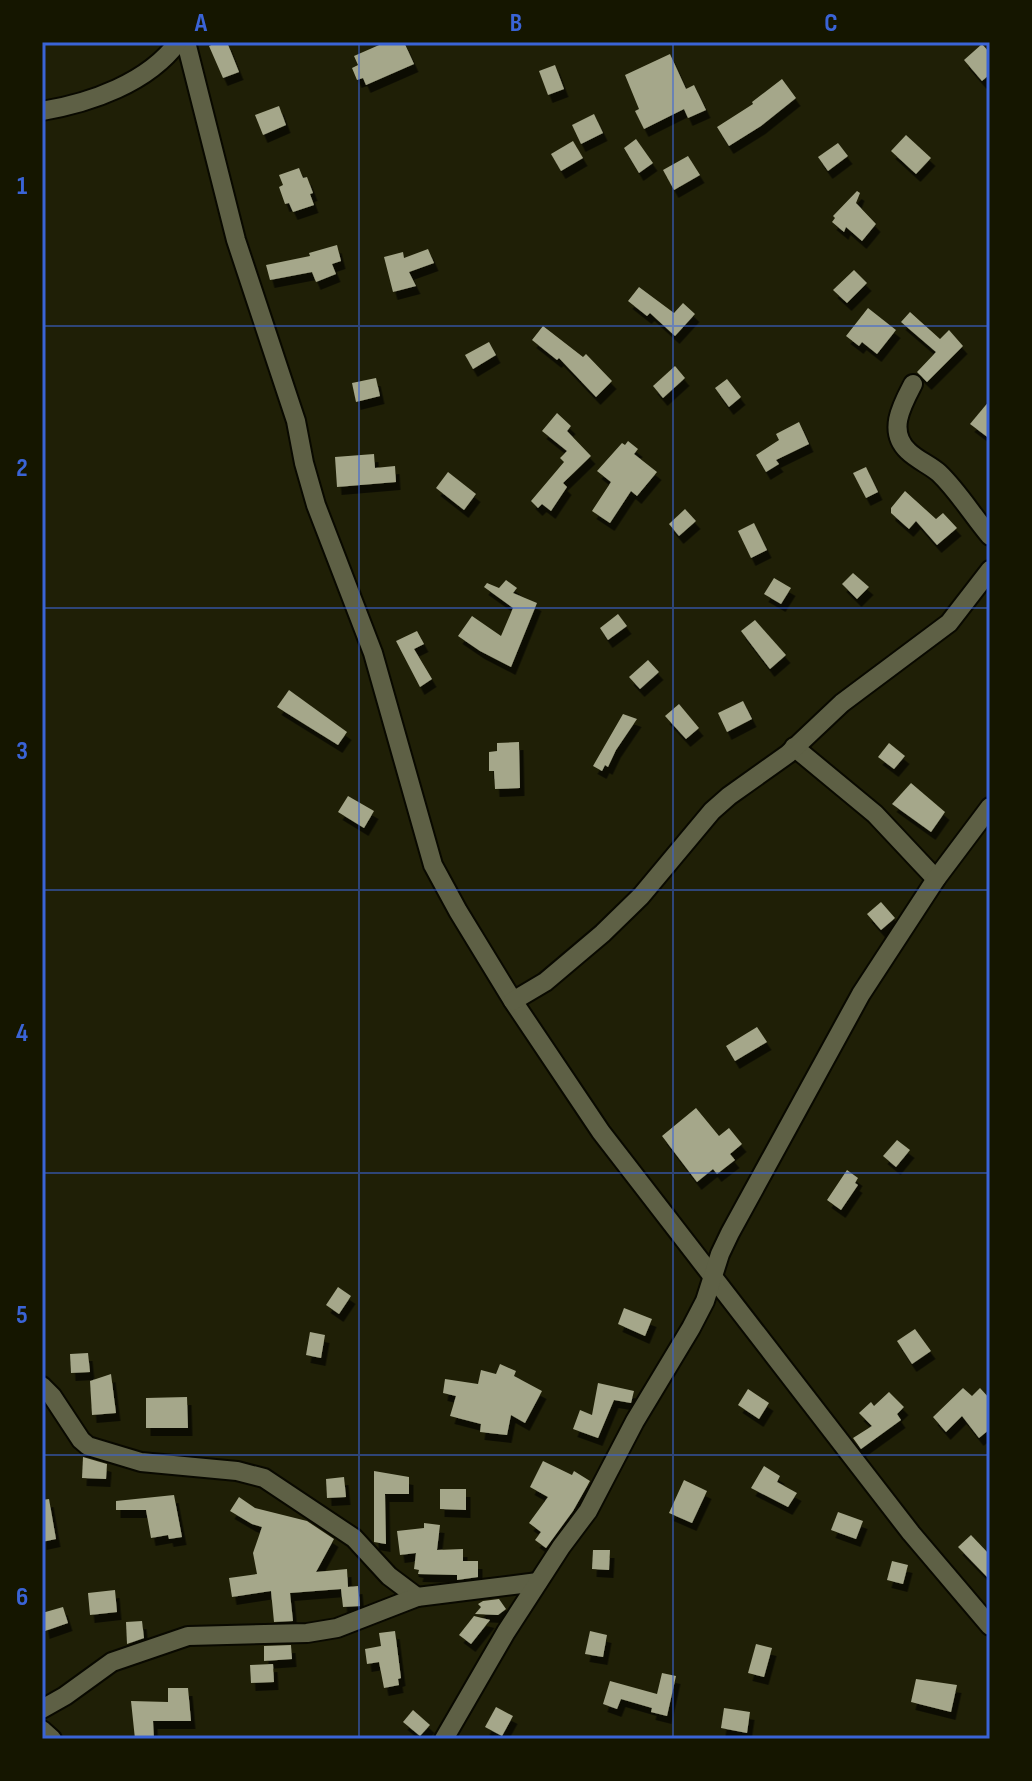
<svg xmlns="http://www.w3.org/2000/svg" width="1032" height="1781" font-family="'Sofia Sans Condensed',sans-serif">
<style>
.building{fill:#a5a78a;filter:url(#shadow)}
.lines{fill:none;stroke-linecap:round;stroke-linejoin:round}
.street-casing{stroke:#090900;stroke-width:22}
.street{stroke:#5e6045;stroke-width:18}
.grid{fill:none;stroke:#3a64d7;stroke-width:2;stroke-opacity:0.55}
.neatline{fill:none;stroke:#3a64d7;stroke-width:3}
.grid-label{font-size:26px;text-anchor:middle;font-weight:bold;fill:#3a64d7}
</style>
<defs>
<filter id="shadow"><feDropShadow dx="4.5" dy="8" stdDeviation="0" flood-color="#0009"/></filter>
</defs>
<rect width="100%" height="100%" fill="#1f1f06"/>
<g class="building">
<polygon points="218,42 227,42 239,72 223,78 209,46"/>
<polygon points="386,42 404,42 414,64 366,85 363,78 357,80 352,68 358,65 354,56"/>
<polygon points="982,44 990,53 990,74 982,81 964,60"/>
<polygon points="670,54 686,89 694,85 706,110 688,118 684,109 644,129 635,111 639,109 625,75"/>
<polygon points="555,65 564,89 548,95 539,71"/>
<polygon points="782,79 796,98 761,126 729,146 717,127 753,104 752,102"/>
<polygon points="279,106 286,125 263,135 255,115"/>
<polygon points="594,114 603,133 581,144 572,125"/>
<polygon points="906,135 931,158 916,174 891,151"/>
<polygon points="636,139 653,163 639,173 624,148"/>
<polygon points="573,141 583,158 561,171 551,154"/>
<polygon points="838,143 848,156 828,171 818,157"/>
<polygon points="688,156 700,175 674,190 663,170"/>
<polygon points="299,168 303,178 307,177 313,193 310,194 314,205 293,212 289,203 285,204 279,187 283,185 279,175"/>
<polygon points="857,191 860,193 856,203 876,224 862,241 846,227 844,232 832,222 835,218 833,216"/>
<polygon points="337,245 341,261 332,264 336,274 316,282 312,272 270,280 266,265 310,256 309,253"/>
<polygon points="428,249 434,263 409,272 416,286 393,292 384,257 403,252 404,258"/>
<polygon points="854,270 867,283 847,303 833,290"/>
<polygon points="639,287 674,313 683,303 695,314 675,336 650,313 647,316 628,301"/>
<polygon points="868,308 896,330 877,354 862,342 859,346 846,336"/>
<polygon points="910,312 940,339 949,330 963,346 927,382 917,372 936,352 901,322"/>
<polygon points="543,326 583,357 586,354 612,381 596,397 559,358 557,360 532,340"/>
<polygon points="489,342 496,355 473,369 465,355"/>
<polygon points="675,366 685,378 663,398 653,386"/>
<polygon points="376,378 380,396 356,402 352,383"/>
<polygon points="727,379 741,397 729,407 715,388"/>
<polygon points="990,400 990,439 970,424"/>
<polygon points="557,413 571,426 567,431 591,456 563,483 567,487 551,511 542,504 538,508 531,501 564,462 560,458 567,451 542,431"/>
<polygon points="799,422 809,444 776,460 779,464 766,472 756,455 779,440 776,434"/>
<polygon points="628,441 638,449 634,454 657,472 637,496 631,491 610,523 592,511 611,482 597,471 622,443 625,445"/>
<polygon points="374,454 375,468 395,466 396,482 337,487 335,457"/>
<polygon points="866,467 878,492 866,498 853,473"/>
<polygon points="448,472 476,494 464,510 436,488"/>
<polygon points="905,491 936,519 943,513 957,528 937,545 916,521 909,529 891,513 891,508"/>
<polygon points="685,509 696,521 679,536 669,524"/>
<polygon points="754,523 767,550 751,558 738,531"/>
<polygon points="853,573 869,587 857,599 842,584"/>
<polygon points="774,578 791,588 781,604 764,594"/>
<polygon points="506,580 517,588 513,593 537,603 511,667 480,651 458,636 472,616 501,636 513,608 484,587 487,583 499,588"/>
<polygon points="618,614 627,626 608,640 600,628"/>
<polygon points="755,620 786,655 770,669 741,631"/>
<polygon points="417,631 424,644 414,649 432,679 420,687 396,641"/>
<polygon points="648,660 659,672 640,689 629,677"/>
<polygon points="289,690 347,732 338,745 277,707"/>
<polygon points="743,701 752,719 727,732 718,713"/>
<polygon points="679,704 699,728 686,739 665,716"/>
<polygon points="623,714 637,719 616,750 608,767 605,765 602,771 593,766"/>
<polygon points="519,742 520,788 495,789 494,771 489,771 489,752 497,751 497,743"/>
<polygon points="889,743 905,756 894,769 878,757"/>
<polygon points="911,783 945,812 931,832 892,804"/>
<polygon points="348,796 374,811 364,828 338,812"/>
<polygon points="881,902 895,918 881,930 867,914"/>
<polygon points="757,1027 767,1042 735,1061 726,1046"/>
<polygon points="696,1108 719,1136 729,1128 742,1144 730,1154 735,1160 717,1174 713,1169 697,1182 662,1136"/>
<polygon points="897,1140 910,1150 896,1167 883,1156"/>
<polygon points="847,1170 858,1178 855,1183 858,1185 841,1210 827,1200"/>
<polygon points="338,1287 351,1296 339,1314 326,1305"/>
<polygon points="624,1308 652,1319 645,1336 618,1324"/>
<polygon points="915,1329 931,1351 912,1364 897,1341"/>
<polygon points="310,1332 325,1335 321,1358 306,1355"/>
<polygon points="88,1353 90,1372 71,1373 70,1354"/>
<polygon points="500,1364 516,1371 514,1376 542,1391 525,1423 511,1415 507,1435 480,1432 481,1424 450,1416 456,1396 443,1393 445,1379 478,1384 481,1370 496,1374"/>
<polygon points="111,1374 116,1413 92,1415 90,1381"/>
<polygon points="598,1383 634,1391 631,1403 614,1400 598,1438 573,1429 580,1410 592,1415"/>
<polygon points="963,1388 972,1396 980,1388 990,1399 990,1429 979,1438 962,1416 946,1432 933,1417"/>
<polygon points="748,1389 769,1403 759,1419 738,1405"/>
<polygon points="889,1392 904,1407 897,1414 901,1420 861,1449 853,1438 872,1426 859,1413 871,1402 874,1406"/>
<polygon points="187,1397 188,1428 146,1428 146,1398"/>
<polygon points="83,1457 107,1464 106,1479 82,1478"/>
<polygon points="543,1461 572,1475 574,1471 590,1481 573,1511 546,1548 535,1540 541,1532 529,1523 548,1497 530,1487"/>
<polygon points="764,1466 780,1476 777,1482 797,1493 788,1507 751,1488"/>
<polygon points="374,1471 409,1477 409,1494 385,1494 386,1544 374,1542"/>
<polygon points="344,1477 346,1497 327,1498 326,1479"/>
<polygon points="684,1480 707,1491 692,1523 669,1513"/>
<polygon points="440,1489 466,1489 466,1510 440,1509"/>
<polygon points="174,1495 182,1537 169,1539 168,1535 151,1538 146,1510 116,1510 116,1501"/>
<polygon points="239,1497 255,1508 307,1521 334,1539 316,1572 347,1569 348,1587 358,1586 360,1606 343,1607 341,1589 290,1593 293,1621 274,1622 271,1591 232,1597 229,1578 257,1574 253,1553 262,1527 252,1524 230,1511"/>
<polygon points="49,1499 56,1539 42,1542 42,1500"/>
<polygon points="838,1512 863,1521 856,1539 831,1530"/>
<polygon points="424,1523 440,1525 437,1550 463,1549 463,1561 478,1561 478,1577 457,1580 457,1575 418,1574 419,1570 414,1569 416,1553 400,1555 397,1531 424,1528"/>
<polygon points="971,1535 990,1555 990,1580 958,1547"/>
<polygon points="593,1550 610,1550 609,1570 592,1569"/>
<polygon points="892,1561 908,1565 903,1584 887,1580"/>
<polygon points="115,1590 117,1612 90,1615 88,1593"/>
<polygon points="499,1599 506,1609 498,1615 475,1614 481,1607 478,1604 483,1601"/>
<polygon points="63,1607 68,1623 45,1631 42,1613"/>
<polygon points="474,1616 490,1620 471,1644 459,1635"/>
<polygon points="142,1621 144,1638 127,1644 126,1622"/>
<polygon points="395,1631 401,1678 398,1679 399,1685 384,1688 379,1662 367,1664 365,1649 381,1646 379,1633"/>
<polygon points="590,1631 607,1635 603,1657 585,1654"/>
<polygon points="756,1644 772,1648 764,1677 748,1673"/>
<polygon points="291,1645 292,1659 264,1661 264,1646"/>
<polygon points="273,1664 274,1682 251,1683 250,1665"/>
<polygon points="662,1673 676,1676 667,1716 651,1712 652,1708 621,1699 617,1709 603,1704 610,1681 657,1694"/>
<polygon points="916,1679 957,1685 951,1712 911,1702"/>
<polygon points="168,1688 188,1688 191,1721 153,1721 154,1739 135,1739 131,1701 168,1702"/>
<polygon points="496,1707 513,1716 502,1736 485,1727"/>
<polygon points="724,1708 750,1712 747,1733 721,1728"/>
<polygon points="413,1710 430,1725 420,1736 403,1722"/>
</g>
<g class="lines">
<g class="street-casing">
<g id="street">
<polyline points="186,42 236,240 296,421 304,463 316,505 373,653 433,865 458,911 513,1001 601,1132 911,1533 990,1626"/>
<path d="M42 111C90 103 148 83 178 42"/>
<path d="M913 384C902 405 887 431 908 451 917 460 930 465 939 473 958 491 973 516 990 536"/>
<polyline points="794,747 875,814 936,879"/>
<polyline points="513,1001 545,982 603,933 641,896 712,811 729,796 788,754 842,703 949,623 990,570"/>
<polyline points="42,1386 52,1396 81,1440 88,1446 141,1462 237,1471 264,1478 354,1538 389,1576 417,1597"/>
<polyline points="42,1709 65,1696 112,1662 188,1636 307,1633 337,1628 417,1597 538,1582"/>
<polyline points="42,1730 52,1739"/>
<polyline points="444,1739 506,1632 561,1547 588,1511 635,1421 691,1328 705,1301 720,1254 730,1233 861,994 936,879 990,807"/>
</g>
</g>
<use href="#street" class="street"/>
</g>
<path class="grid" d="M359 42V1739M673 42V1739M42 326H990M42 608H990M42 890H990M42 1173H990M42 1455H990"/>
<rect width="1032" height="1781" fill="none" stroke="#151600" stroke-width="88"/>
<rect x="44" y="44" width="944" height="1693" class="neatline"/>
<g class="grid-label">
<text x="201" y="31">A</text>
<text x="516" y="31">B</text>
<text x="831" y="31">C</text>
<text x="22" y="194">1</text>
<text x="22" y="476">2</text>
<text x="22" y="759">3</text>
<text x="22" y="1041">4</text>
<text x="22" y="1323">5</text>
<text x="22" y="1605">6</text>
</g>
</svg>
